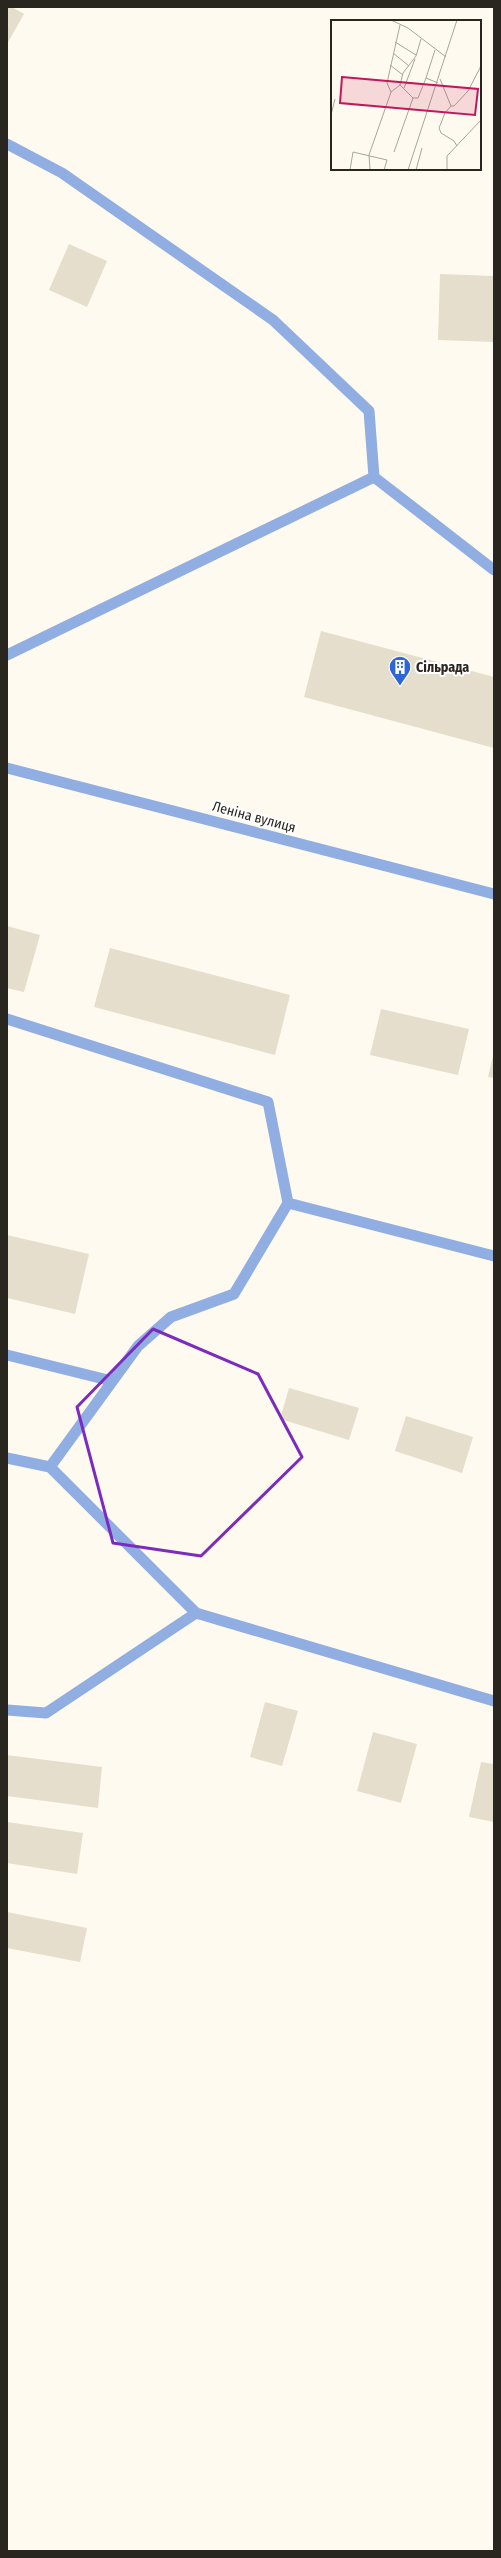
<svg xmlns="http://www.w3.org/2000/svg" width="501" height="2558" font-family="'Fira Sans Condensed',sans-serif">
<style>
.building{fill:#e5decc}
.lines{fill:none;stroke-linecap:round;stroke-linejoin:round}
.service{stroke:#90aee2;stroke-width:11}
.minor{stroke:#90aee2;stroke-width:11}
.tertiary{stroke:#90aee2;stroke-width:11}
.marked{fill:none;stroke:#7b2cbf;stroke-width:3;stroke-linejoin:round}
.labels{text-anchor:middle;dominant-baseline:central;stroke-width:4;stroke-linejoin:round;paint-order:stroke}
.poi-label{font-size:14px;font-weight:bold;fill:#28261f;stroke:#fff;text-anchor:start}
.street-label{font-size:14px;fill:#28261f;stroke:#fff}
.inset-road{fill:none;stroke:#a9a59c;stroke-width:1}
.view{fill:#c2185b;fill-opacity:0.15;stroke:#c2185b;stroke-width:2}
.inset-edge{fill:none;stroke:#28261f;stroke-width:2}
</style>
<rect width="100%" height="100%" fill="#fffaef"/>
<g class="building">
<polygon points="7,7 12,7 24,14 7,44"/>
<polygon points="69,244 107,261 87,307 49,290"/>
<polygon points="440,274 494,276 494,342 438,340"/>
<polygon points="321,631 494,677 494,748 304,697"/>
<polygon points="7,926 40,935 24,992 7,988"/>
<polygon points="110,948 290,995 275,1055 94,1007"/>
<polygon points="381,1009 469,1029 458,1075 370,1055"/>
<polygon points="493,1056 494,1057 494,1078 488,1077"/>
<polygon points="7,1235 89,1254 75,1314 7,1298"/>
<polygon points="289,1388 359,1408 349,1440 280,1419"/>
<polygon points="406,1416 473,1437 462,1473 395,1451"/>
<polygon points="265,1702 298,1711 282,1766 250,1757"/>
<polygon points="373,1732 417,1744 401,1803 357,1791"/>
<polygon points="7,1755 102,1767 98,1808 7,1796"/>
<polygon points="481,1762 494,1764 494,1822 469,1817"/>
<polygon points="7,1822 83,1833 77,1874 7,1863"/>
<polygon points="7,1912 87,1928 80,1962 7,1948"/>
</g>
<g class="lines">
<g class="service">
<polyline points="374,477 494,570"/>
<polyline points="7,1355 112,1381"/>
</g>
<g class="minor">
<polyline points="7,144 62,173 273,320 369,411 374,477 7,655"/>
<polyline points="7,1019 268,1102 288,1203 494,1256"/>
<polyline points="7,1458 50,1467 196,1613"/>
<polyline points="50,1467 138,1346 171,1317 234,1294 288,1203"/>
<polyline points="7,1710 46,1713 196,1613 494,1701"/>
</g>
<polyline class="tertiary" points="7,768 494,894"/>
</g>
<path class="marked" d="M153 1329 258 1374 302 1457 201 1556 113 1543 77 1407Z"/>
<defs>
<g id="building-pin" transform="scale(1.15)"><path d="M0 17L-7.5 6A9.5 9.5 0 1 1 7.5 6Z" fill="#2d67d5" stroke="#fff"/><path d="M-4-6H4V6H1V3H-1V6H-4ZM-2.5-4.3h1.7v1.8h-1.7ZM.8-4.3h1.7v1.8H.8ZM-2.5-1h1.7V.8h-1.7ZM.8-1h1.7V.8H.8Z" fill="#fff"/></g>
</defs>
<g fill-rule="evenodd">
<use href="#building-pin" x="400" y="667"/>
</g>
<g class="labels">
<g class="poi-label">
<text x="416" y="667">Сільрада</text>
</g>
<g class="street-label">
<text transform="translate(254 817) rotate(15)">Леніна вулиця</text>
</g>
</g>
<g transform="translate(331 20)">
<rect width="150" height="150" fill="#fffaef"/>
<path class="inset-road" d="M60 0 77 8 115 37M64 22 85 35M62 33 78 46M59 45 72 55M95 58 104 30M109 59 120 86H123L137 71 150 46M69 65 82 78M73 68 84 39M60 72 69 65 72 53 85 36 90 19M120 86 114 93 108 108 110 113 123 121 126 126M0 95 4 79M63 132 82 78H87L95 58 107 63M19 150 22 132 56 140 53 150M39 150 38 135 60 72 56 63 69 5M77 150 126 0M85 150 91 128M116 150V136L150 100"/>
<path class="view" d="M11 57 147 69 144 95 9 83Z"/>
<rect width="150" height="150" class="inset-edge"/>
</g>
<rect width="501" height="2558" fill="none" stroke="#28261f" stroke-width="16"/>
</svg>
